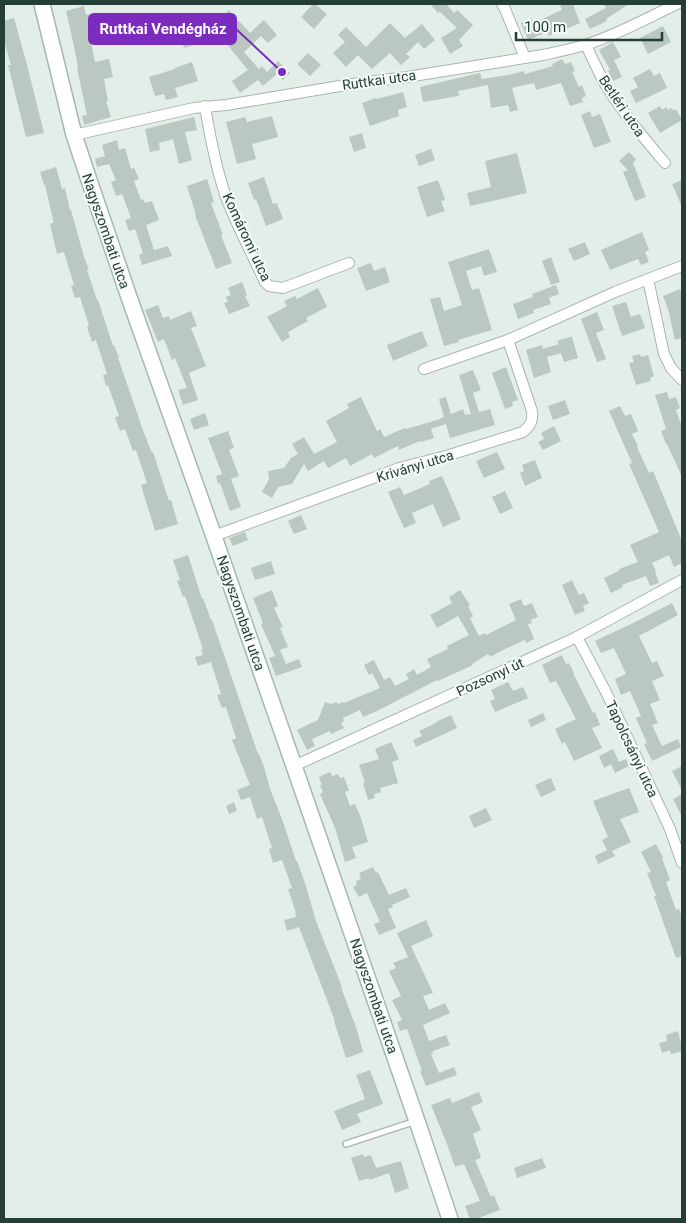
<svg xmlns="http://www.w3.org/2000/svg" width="686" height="1223" font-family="Roboto,sans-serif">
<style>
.building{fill:#bac8c1}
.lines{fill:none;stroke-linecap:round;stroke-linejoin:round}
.lane-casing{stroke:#a7b6af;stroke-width:8}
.street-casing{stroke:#a7b6af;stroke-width:12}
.secondary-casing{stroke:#a3b9af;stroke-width:18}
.lane{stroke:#fff;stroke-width:5}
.street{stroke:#fff;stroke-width:10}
.secondary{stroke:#fff;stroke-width:15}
.labels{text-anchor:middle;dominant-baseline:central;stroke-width:4;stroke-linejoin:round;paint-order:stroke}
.street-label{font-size:14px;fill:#243f35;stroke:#f5faf7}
.leader{fill:none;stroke:#7b2cbf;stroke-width:2}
.callout-dot{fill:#7b2cbf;stroke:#f5faf7;stroke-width:2}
.callout{fill:#7b2cbf;stroke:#7b2cbf;stroke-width:2}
.callout-label{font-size:15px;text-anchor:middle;font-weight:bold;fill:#fff}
</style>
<rect width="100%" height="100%" fill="#e4eee9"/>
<g class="building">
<polygon points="313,4 315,4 327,14 314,29 301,17"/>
<polygon points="430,4 449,4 447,5 454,13 457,10 473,25 459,40 463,46 450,54 441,38 457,28 440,12 438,13"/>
<polygon points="565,4 573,4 580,23 549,36 547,32 528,40 521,23 532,18 533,23 562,10 560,6"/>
<polygon points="604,4 629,4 606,19 607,21 590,29 585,19 606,8"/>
<polygon points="84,6 86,15 92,14 98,36 90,38 95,62 109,59 113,77 104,79 108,101 106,101 111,117 84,125 82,116 87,115 77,68 78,68 74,46 66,11"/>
<polygon points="229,10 238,22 239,21 250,33 264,20 277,35 268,43 261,36 244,52 259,69 262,66 267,72 278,61 290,73 283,80 277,74 263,86 258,80 240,93 232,81 248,70 221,37 232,28 222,16"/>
<polygon points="14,18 26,61 44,133 26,137 8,65 11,65 4,41 4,21"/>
<polygon points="390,23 405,38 422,24 435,40 424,49 418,42 406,54 410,57 401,65 390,53 372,69 358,55 346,67 333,53 345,42 338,35 346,27 366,47"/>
<polygon points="663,26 671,42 648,54 640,38"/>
<polygon points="189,34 193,45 184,48 181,37"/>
<polygon points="613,42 621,57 614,60 622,77 613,81 608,71 610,70 599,50"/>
<polygon points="308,53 321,65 310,76 297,64"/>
<polygon points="562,59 565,64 571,62 575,71 572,72 579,87 582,85 586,96 582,98 583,102 570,106 561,83 536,90 534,83 512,88 518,110 510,112 508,105 491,108 488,85 458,91 459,96 423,102 420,87 480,73 482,79 508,75 524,71 525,74 553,66 552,64"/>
<polygon points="192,62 198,81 175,88 178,97 166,100 164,94 155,96 149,77 175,69 175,68"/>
<polygon points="650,69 654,76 660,73 667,88 636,103 630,91 638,87 633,78"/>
<polygon points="403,92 407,107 398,110 399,116 370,126 362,103 376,98 377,99"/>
<polygon points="660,106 662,110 666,107 668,110 671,108 673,110 676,109 682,120 660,133 648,113"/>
<polygon points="590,111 592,117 600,114 611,142 594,148 581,115"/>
<polygon points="272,116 278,137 252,144 256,159 237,164 226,122 245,117 247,122"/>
<polygon points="194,117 197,130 185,132 192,160 179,164 173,139 159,143 160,150 150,152 145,129"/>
<polygon points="362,133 366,148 354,152 349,137"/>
<polygon points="117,140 119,150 125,148 131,169 134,168 139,179 134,181 141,200 143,199 145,203 152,201 159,220 146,225 154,250 168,246 172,256 142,265 139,255 143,253 135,229 129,231 125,220 131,218 122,194 116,196 111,182 116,180 109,164 97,167 95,159 105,156 102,145"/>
<polygon points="431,149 435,160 419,166 415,155"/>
<polygon points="629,152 636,159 633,163 646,197 635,201 623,172 628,170 619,161"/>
<polygon points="517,153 527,193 470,206 467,193 491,187 485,161"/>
<polygon points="56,167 62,189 65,188 70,210 71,210 84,257 89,270 87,270 97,300 98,300 113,346 114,345 119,358 118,358 144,433 152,453 153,452 169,501 171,500 178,524 155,531 141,485 147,483 136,450 133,451 125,429 120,431 115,417 119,416 108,385 106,386 103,375 107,374 96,340 92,342 87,327 89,326 80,297 75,298 71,286 74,285 64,252 57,254 50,224 54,222 52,215 45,185 44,185 40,172"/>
<polygon points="264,177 273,204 277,203 283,219 266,226 256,199 254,200 248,183"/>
<polygon points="207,179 214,202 211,203 223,235 221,235 232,263 216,269 195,215 196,215 187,186"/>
<polygon points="438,180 445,200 441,201 445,211 427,217 417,187"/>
<polygon points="682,180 682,207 672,184"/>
<polygon points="642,232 649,250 645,252 649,262 641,265 638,259 610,270 601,250"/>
<polygon points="585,242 590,254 574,261 568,249"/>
<polygon points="489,249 497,272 484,276 481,266 466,271 472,290 479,288 492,330 458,340 459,342 444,346 430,299 440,297 444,311 462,305 448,262"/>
<polygon points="551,257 560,282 551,285 542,261"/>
<polygon points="371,263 374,271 385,267 390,282 366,291 357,268"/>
<polygon points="242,282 247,295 245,296 250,306 229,314 224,303 228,302 226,297 231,295 228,288"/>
<polygon points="556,285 559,294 549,298 551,304 533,310 534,313 518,319 513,304 533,297 532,294"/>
<polygon points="318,288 327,307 306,318 308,321 288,332 290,337 282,342 267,317 287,306 284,301 295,296 297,299"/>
<polygon points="680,289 682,295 682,338 675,340 668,309 663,296"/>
<polygon points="626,302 631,317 640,314 645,328 622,336 612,306"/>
<polygon points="158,305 163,318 169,316 170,320 191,311 197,326 191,328 206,366 189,373 198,400 183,405 178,390 187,388 175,358 172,360 164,339 158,342 145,310"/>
<polygon points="597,312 604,330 596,333 606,359 597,362 581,319"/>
<polygon points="422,331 428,346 393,361 387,345"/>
<polygon points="569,337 572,337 578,358 564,362 561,353 547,357 551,372 534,378 526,350 542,345 543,349 559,344 557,341"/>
<polygon points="640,354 641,357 648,355 654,376 650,378 651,381 636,385 629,363 634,362 632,356"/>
<polygon points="506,367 518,400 512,402 513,406 505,409 492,373"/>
<polygon points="473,370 481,390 473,393 479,412 490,409 495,425 450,438 446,424 431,429 434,438 421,442 420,441 399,450 398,446 374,458 372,454 350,466 346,458 328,468 324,461 308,471 304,464 292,484 278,487 272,498 262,492 269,479 268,471 284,468 291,458 298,454 292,444 304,437 314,454 337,442 326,421 349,408 347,404 361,397 377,431 380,429 384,437 405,428 406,429 437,420 444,417 439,399 446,397 451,414 463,409 465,415 471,414 459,375"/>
<polygon points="667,392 669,399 676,397 680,408 676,410 682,427 682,477 667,444 666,444 661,431 666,429 655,395"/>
<polygon points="565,400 570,414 553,420 548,406"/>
<polygon points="620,406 625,416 631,414 638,431 632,434 638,446 637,447 649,473 653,471 682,541 682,563 674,567 669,555 652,563 656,571 655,571 659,583 650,586 646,576 622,585 623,587 611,593 604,578 620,570 619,569 638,562 630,545 659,532 629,464 632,463 609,411"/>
<polygon points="205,413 209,425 194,430 190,419"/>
<polygon points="554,426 561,441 543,450 538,442 544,439 541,433"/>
<polygon points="228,431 234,448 229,450 239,476 231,479 241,507 230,511 220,483 218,484 216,476 222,474 208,438"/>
<polygon points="497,452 505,469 484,478 476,461"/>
<polygon points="535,460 542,478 525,486 520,473 524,471 522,465"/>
<polygon points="442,476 461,519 443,527 433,504 412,513 416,523 404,528 388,492 400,487 404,495 430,484 429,481"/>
<polygon points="505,491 513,508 500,514 492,497"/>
<polygon points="301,515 307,529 294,534 288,521"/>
<polygon points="245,532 248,540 233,546 229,538"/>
<polygon points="188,555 202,599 203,598 211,620 212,620 258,754 259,754 264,767 270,789 282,819 296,861 297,861 305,883 316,921 342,987 341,987 357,1030 363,1052 346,1058 334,1021 335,1021 299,927 287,931 284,920 296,917 295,913 296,913 288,889 292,888 282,860 273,863 269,849 272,848 262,817 257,819 250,797 241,800 237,790 250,785 232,740 236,738 226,707 222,708 217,695 221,694 211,662 198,666 195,657 203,655 201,650 203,649 185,596 183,597 177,581 180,580 173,560"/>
<polygon points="271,561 275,574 255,580 251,568"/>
<polygon points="572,580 579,595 584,593 589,603 583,606 585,611 575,615 562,585"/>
<polygon points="272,590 278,606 274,608 283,627 280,628 288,647 280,650 286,664 299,659 302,667 276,676 269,658 275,656 261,624 263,623 253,598"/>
<polygon points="460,590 470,605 468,606 473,616 470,618 479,636 485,633 486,635 516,620 509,604 521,599 524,606 532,603 538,617 531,620 532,623 528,624 534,639 526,643 525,640 503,650 490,657 488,654 472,664 473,665 438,681 437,680 377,711 363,717 360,710 343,718 344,721 341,723 344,728 331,734 330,731 312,739 315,746 307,750 297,730 318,720 325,702 331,704 337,702 338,704 343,702 344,703 380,688 372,673 369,675 364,665 374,660 384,680 390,677 395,686 409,679 406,674 414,669 417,675 431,667 427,659 448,649 447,646 469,635 458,616 437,628 430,615 452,603 449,597"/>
<polygon points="672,603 678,615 639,636 652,663 657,661 664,676 652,681 660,700 650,704 658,723 652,725 662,746 678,739 681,747 652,761 644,744 647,743 636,718 641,716 630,691 621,695 615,679 626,674 614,648 601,653 595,641 633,623"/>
<polygon points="562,655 566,664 569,663 574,673 573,673 593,713 595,712 600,725 592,728 602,748 574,761 565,742 562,744 555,729 576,719 556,681 550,683 542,665"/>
<polygon points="508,682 513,691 523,687 528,698 495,712 490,701 495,699 491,690"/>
<polygon points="543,713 546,720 531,727 528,720"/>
<polygon points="451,715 457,728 416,747 413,740 422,736 419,731 436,723 436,722"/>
<polygon points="391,742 399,759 392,762 398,783 380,788 381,792 374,794 375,798 368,800 363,783 365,783 359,765 379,759 375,749"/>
<polygon points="613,749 619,762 626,759 629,766 615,773 611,764 604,768 599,756"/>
<polygon points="682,766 682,790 672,771"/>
<polygon points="330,772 332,776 338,774 340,778 344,777 349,790 345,792 350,806 355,804 361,818 368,842 352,847 356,858 345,862 335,828 320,794 323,792 320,785 322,785 319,777"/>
<polygon points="551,778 556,790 541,797 535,785"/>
<polygon points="629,788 639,812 620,819 631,842 612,851 615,856 598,864 595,856 607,850 602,840 608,837 593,801"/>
<polygon points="682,794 682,817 673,799"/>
<polygon points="234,802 237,811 229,814 226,806"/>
<polygon points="486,808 492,820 474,828 469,816"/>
<polygon points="656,844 663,857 662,858 670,880 666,882 676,910 679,909 682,917 682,956 676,958 654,896 656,896 647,873 651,872 641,852"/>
<polygon points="373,867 376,873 378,872 389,895 406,888 410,897 392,905 393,907 388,909 396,928 379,935 374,924 380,922 367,893 359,897 353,887 357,885 356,881 361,879 359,873"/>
<polygon points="426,920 433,936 411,946 433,993 423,996 429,1010 445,1003 450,1013 423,1025 429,1041 446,1035 450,1045 433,1051 433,1053 431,1054 439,1073 454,1067 457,1075 426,1086 420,1071 422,1071 407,1029 400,1031 397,1022 402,1020 392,1000 401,996 389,971 396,968 393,963 408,957 397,933"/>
<polygon points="678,1031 682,1047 682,1051 671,1054 670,1050 662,1053 659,1043 667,1041 666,1035"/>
<polygon points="370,1070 383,1104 357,1114 361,1122 342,1130 334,1111 365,1099 356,1075"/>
<polygon points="479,1092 483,1102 471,1107 481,1130 473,1134 481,1158 475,1160 491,1197 494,1195 500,1210 476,1219 470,1219 465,1206 480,1201 464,1164 455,1167 447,1144 431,1105 450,1098 452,1103"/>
<polygon points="363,1154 364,1157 371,1155 376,1168 401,1161 409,1188 395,1193 389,1173 369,1180 369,1178 359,1181 351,1158"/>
<polygon points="542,1158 546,1168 517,1178 514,1168"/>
</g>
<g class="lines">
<g class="lane-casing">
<polyline id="lane" points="346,1144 416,1121"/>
</g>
<g class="street-casing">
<g id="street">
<polyline points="502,4 505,9 525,58"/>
<path d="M586 45C592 58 598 71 605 84 622 112 644 138 665 163"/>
<path d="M205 106C210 137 216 168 226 197 237 226 252 254 265 282L269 286 283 288 349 263"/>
<path d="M74 135 194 108 226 105 352 84 407 77 543 55C557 52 571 49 585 45 617 35 647 18 677 4"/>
<polyline points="648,279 664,354 671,368 682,380"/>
<polyline points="424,369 508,340 615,292 682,266"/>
<path d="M214 536 384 474 399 468 446 456 523 432C531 425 533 421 532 411L508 340"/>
<polyline points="577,637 608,696 656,799 670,829 682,863"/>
<polyline points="294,766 577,637 682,580"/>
</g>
</g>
<g class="secondary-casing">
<polyline id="secondary" points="42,4 74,135 90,183 130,300 212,531 294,766 417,1121 450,1219"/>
</g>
<use href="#lane" class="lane"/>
<use href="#street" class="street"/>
<use href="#secondary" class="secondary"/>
</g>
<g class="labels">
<g class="street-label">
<text transform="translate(379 80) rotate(-8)">Ruttkai utca</text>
<text transform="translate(622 106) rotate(56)">Betléri utca</text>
<text transform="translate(106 231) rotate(71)">Nagyszombati utca</text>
<text transform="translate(247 237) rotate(65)">Komáromi utca</text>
<text transform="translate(415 466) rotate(-17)">Kriványi utca</text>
<text transform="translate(241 613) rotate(71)">Nagyszombati utca</text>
<text transform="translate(490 677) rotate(-25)">Pozsonyi út</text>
<text transform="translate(632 749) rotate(65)">Tapolcsányi utca</text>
<text transform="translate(374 996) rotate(71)">Nagyszombati utca</text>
</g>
</g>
<path class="leader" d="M282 72L236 29"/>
<circle class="callout-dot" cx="282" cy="72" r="5"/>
<rect class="callout" x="89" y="14" width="147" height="30" rx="5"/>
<g class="callout-label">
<text x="163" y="34">Ruttkai Vendégház</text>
</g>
<rect width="686" height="1223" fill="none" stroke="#243f35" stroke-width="10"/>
<path d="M516 32v8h146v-8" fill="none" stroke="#243f35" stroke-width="2.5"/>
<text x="524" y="32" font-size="15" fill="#243f35" stroke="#f5faf7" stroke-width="4" paint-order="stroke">100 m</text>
</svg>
